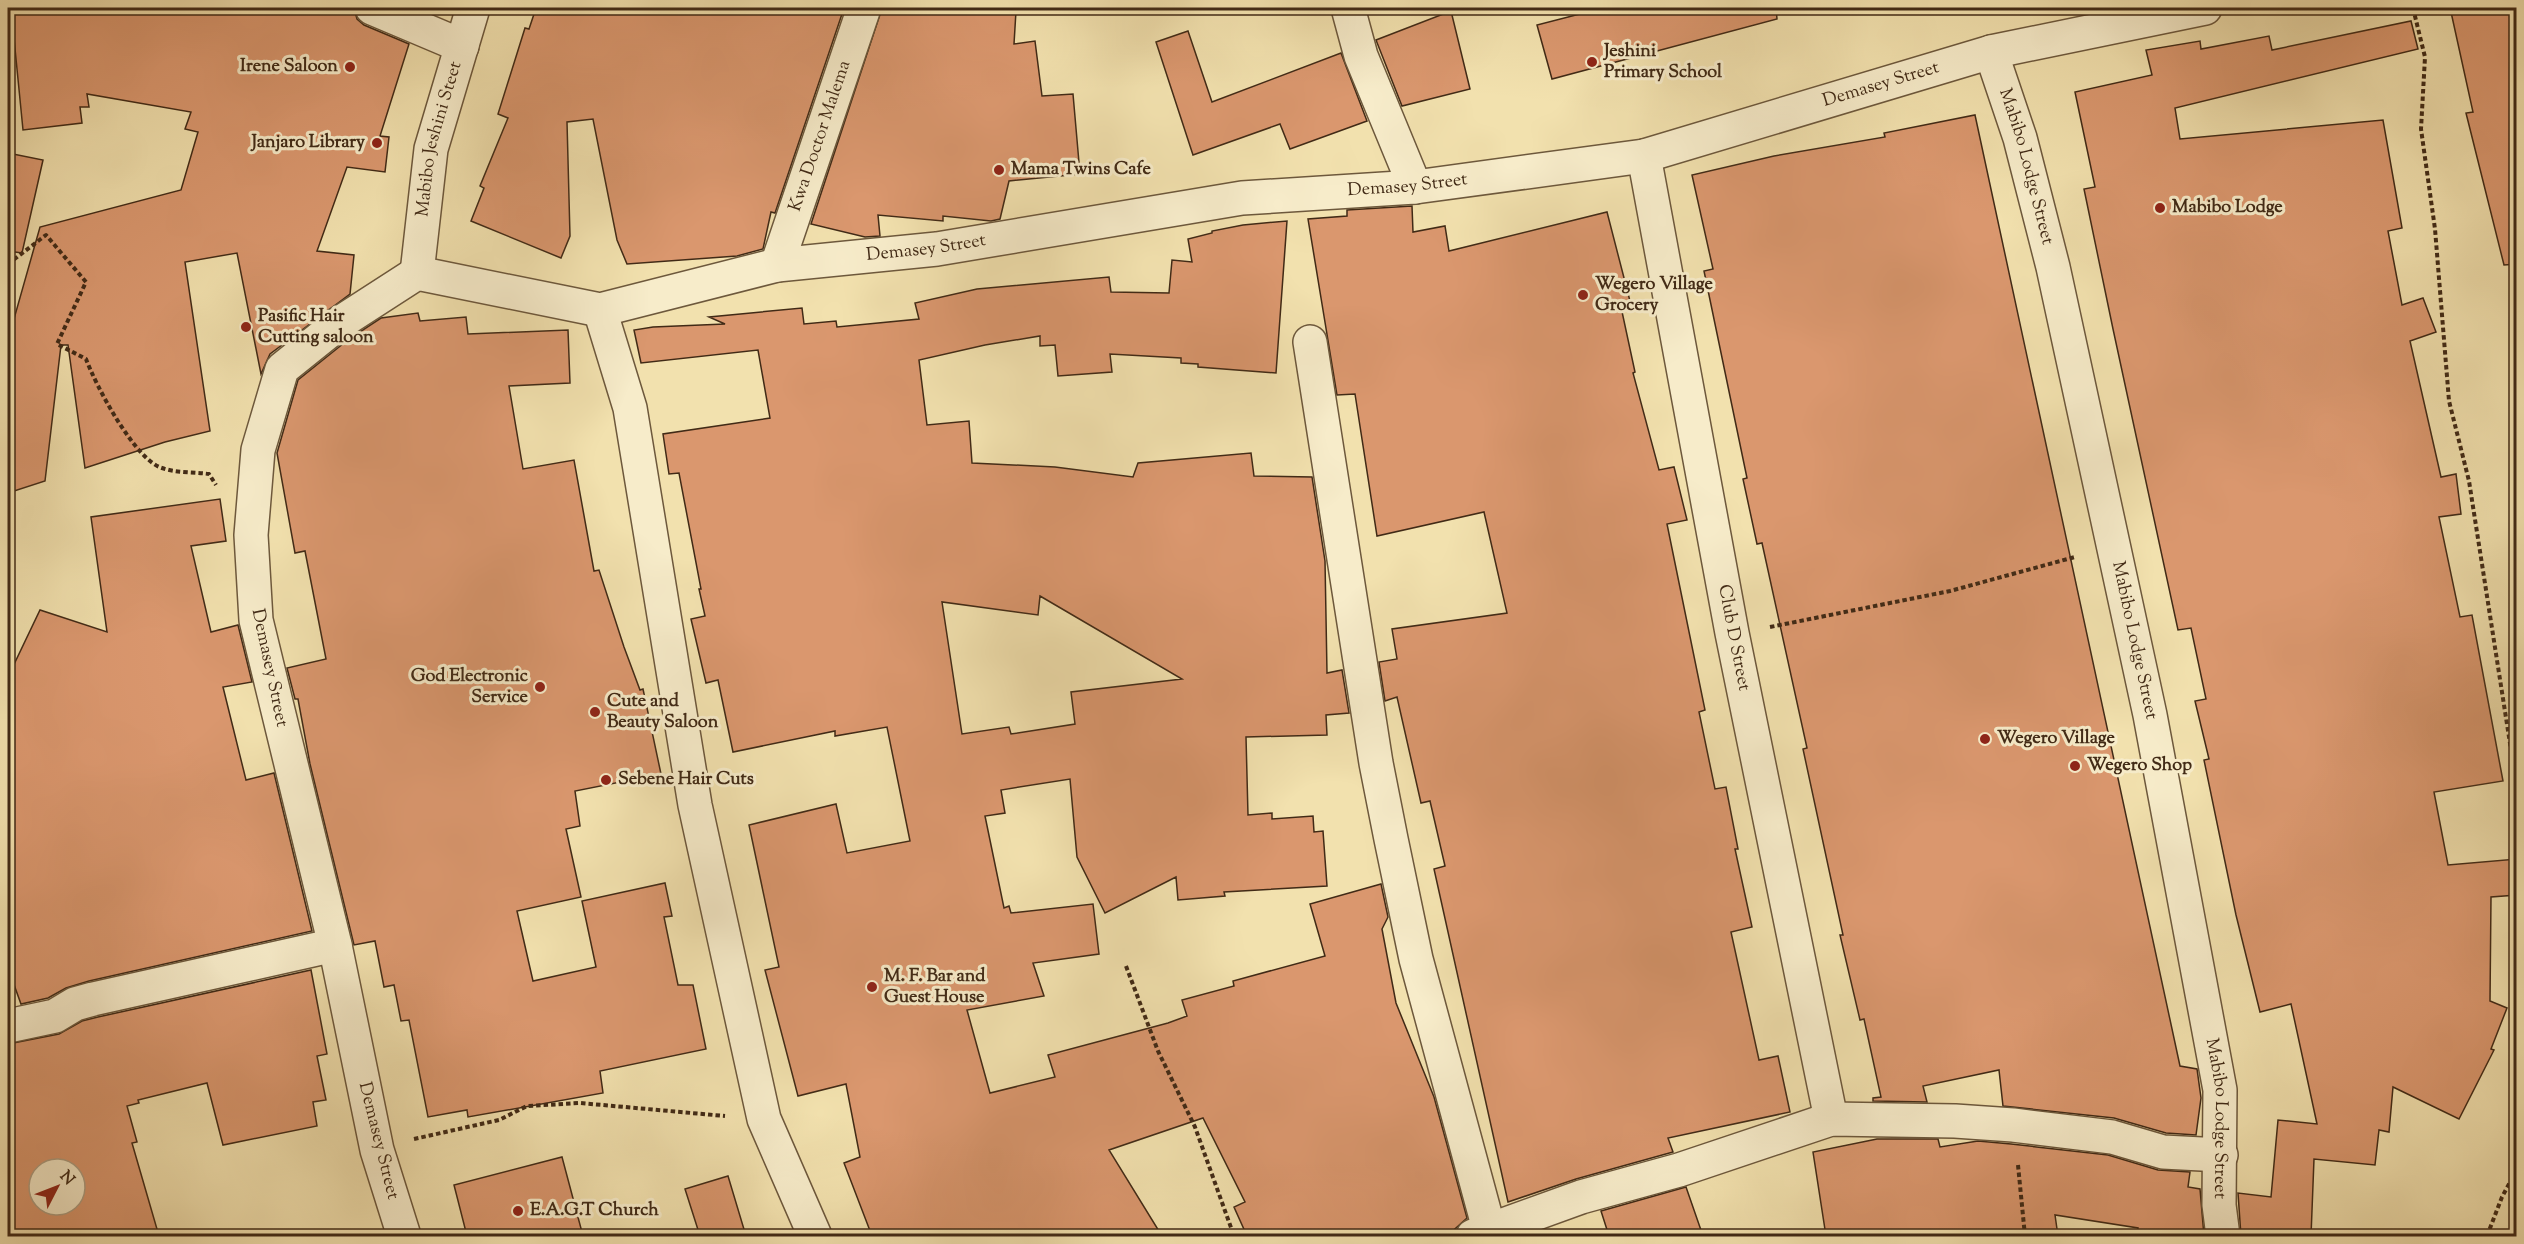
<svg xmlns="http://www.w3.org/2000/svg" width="2524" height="1244" font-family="'Sorts Mill Goudy',serif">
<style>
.building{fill:#da976e;stroke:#412a16;stroke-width:1.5;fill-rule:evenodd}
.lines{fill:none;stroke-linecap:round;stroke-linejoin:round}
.street-casing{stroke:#6d583c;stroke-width:36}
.path{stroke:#412a16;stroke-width:4;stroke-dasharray:4.5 3;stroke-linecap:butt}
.street{stroke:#f7ecca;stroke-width:33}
.poi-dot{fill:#8f2418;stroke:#f7ecca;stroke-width:2}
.labels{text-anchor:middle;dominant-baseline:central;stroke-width:6;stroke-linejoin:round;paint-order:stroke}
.poi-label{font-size:18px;font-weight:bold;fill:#412a16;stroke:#f7ecca;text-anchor:start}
.street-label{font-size:18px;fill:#412a16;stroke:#f7ecca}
</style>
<rect width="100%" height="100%" fill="#f2e1ae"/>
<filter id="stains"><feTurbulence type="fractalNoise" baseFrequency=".00333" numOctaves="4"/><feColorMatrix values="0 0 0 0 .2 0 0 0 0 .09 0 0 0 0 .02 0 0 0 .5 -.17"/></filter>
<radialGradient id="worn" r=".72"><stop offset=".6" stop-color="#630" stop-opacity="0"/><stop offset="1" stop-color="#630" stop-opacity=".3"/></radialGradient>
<g class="building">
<polygon points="11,8 354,8 357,19 364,25 409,44 380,136 389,137 385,172 347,167 317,251 354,255 350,294 270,354 261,374 237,253 185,262 210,431 165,442 85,468 68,345 61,345 45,481 8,493 8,340 40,227 181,190 198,132 185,129 191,112 87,94 89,107 80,107 82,123 23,130"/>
<polygon points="536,8 844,8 775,213 771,212 763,249 737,256 627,264 617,240 593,119 567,122 570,236 561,258 471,221 484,188 480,186 508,118 498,114 525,28 529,29"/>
<polygon points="882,8 955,8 1016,11 1014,44 1035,41 1042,96 1073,94 1080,174 1009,181 1000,219 991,221 943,216 943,221 878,215 880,236 865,237 811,224"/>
<polygon points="1603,8 1776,8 1777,19 1552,79 1537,25"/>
<polygon points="2475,8 2517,8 2517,264 2504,265 2466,113 2473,112 2451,12"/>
<polygon points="1451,11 1470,89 1402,106 1376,40"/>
<polygon points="2411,21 2418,49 2175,108 2180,139 2383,120 2402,228 2388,231 2402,305 2423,298 2436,332 2410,341 2441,477 2456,474 2461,514 2439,517 2460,617 2472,615 2503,781 2434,792 2448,865 2517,859 2517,895 2491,897 2490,1001 2507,1008 2491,1049 2494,1050 2459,1119 2393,1087 2389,1132 2379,1130 2375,1165 2314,1159 2311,1236 2241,1236 2238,1193 2271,1197 2278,1120 2317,1124 2291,1004 2260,1012 2236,915 2204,760 2209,759 2195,701 2206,699 2191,628 2178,630 2113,329 2084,189 2095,187 2075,92 2152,75 2146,50 2200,41 2201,49 2269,36 2272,50"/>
<polygon points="1188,31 1212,102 1341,53 1367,121 1290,149 1280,124 1193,155 1156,42"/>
<polygon points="1975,115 2180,1066 2197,1069 2201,1098 2196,1135 2166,1133 2114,1118 2003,1106 1999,1070 1923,1086 1927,1102 1873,1101 1873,1098 1881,1097 1864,1019 1860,1020 1840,935 1843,935 1803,749 1807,748 1762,543 1757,544 1743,479 1747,478 1704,271 1713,269 1692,175 1774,156 1885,137 1884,133"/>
<polygon points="8,153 43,160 22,253 8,251"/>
<polygon points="1412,206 1413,232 1445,226 1449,251 1607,212 1631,305 1621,307 1635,372 1633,373 1659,470 1674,467 1687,520 1667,524 1705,710 1699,712 1715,789 1726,787 1738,849 1735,849 1752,927 1731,932 1759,1060 1778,1056 1790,1112 1668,1138 1673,1152 1576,1179 1508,1202 1434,869 1445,866 1430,801 1421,803 1397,697 1385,701 1379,662 1397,659 1392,629 1507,613 1484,512 1377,536 1355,394 1337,395 1308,219 1347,216 1347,210"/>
<path d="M1287 221 1276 373 1198 367V364L1181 363V358L1110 354 1112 372 1058 376 1055 345 1040 346V336L985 345 919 360 927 425 969 421 972 463 1055 467 1133 477 1138 463 1251 453 1254 476 1312 477 1325 561 1327 673 1342 670 1349 713 1326 715 1327 735 1246 737 1248 815 1272 813V819L1313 816 1314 832 1323 831 1327 886 1224 892 1225 896 1178 900 1176 877 1105 913 1077 857 1070 779 1001 790 1005 813 985 816 1004 908 1009 906 1011 913 1093 904 1099 954 1033 963 1044 996 967 1010 990 1093 1055 1077 1048 1055 1168 1023 1187 1016 1182 1000 1234 986 1233 981 1325 956 1310 904 1381 884 1388 917 1382 929 1396 1003 1434 1097 1467 1218 1447 1236H1247L1234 1207 1245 1202 1203 1118 1109 1150 1162 1236H872L844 1163 860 1157 846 1084 798 1096 765 970 779 967 749 825 836 804 847 853 910 841 887 727 835 736V731L733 752 718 680 706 683 691 619 705 616 699 589H701L679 473 669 474 663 434 770 418 758 350 641 363 634 330 653 327 725 324 709 317 802 308 804 324 836 321 837 327 919 319 915 303 977 289 1109 277 1111 292 1169 293 1172 260 1192 262 1188 239 1212 233V231L1243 225ZM1040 596 1182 679 1071 692 1075 724 1011 734 1009 727 962 734 942 602 1038 615Z"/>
<polygon points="418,313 420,321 466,317 468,334 568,330 570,383 509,386 523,469 574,460 594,571 599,570 624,647 640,690 643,689 661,774 575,791 580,826 566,829 581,897 517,911 533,981 596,967 582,901 665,883 672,916 664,917 678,985 693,985 706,1049 600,1071 603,1093 468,1117 467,1110 428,1117 409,1020 401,1021 394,985 384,987 375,941 354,945 310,764 298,699 295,699 287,668 326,659 305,551 295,553 277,453 298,380 349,339 381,318"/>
<polygon points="220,499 226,541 191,546 211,632 238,625 252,682 223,687 246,780 274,773 312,931 89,981 66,988 48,998 21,1004 8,968 8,677 40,610 107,632 91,517"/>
<path d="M311 970 327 1054 317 1056 326 1100 313 1102 317 1126 223 1145 207 1083 138 1100 139 1103 127 1106 137 1142 132 1143 159 1236H8V1044L59 1034 82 1021 98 1017ZM39 1169H75V1205H39Z"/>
<polygon points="1877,1139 1938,1139 1940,1147 1978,1141 2011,1144 2108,1155 2158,1170 2190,1172 2188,1187 2200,1189 2204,1236 2137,1236 2138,1228 2055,1215 2058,1236 1826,1236 1813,1152"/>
<polygon points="562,1157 583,1236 467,1236 454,1185"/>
<polygon points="728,1176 746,1236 700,1236 685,1189"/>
<polygon points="1686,1187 1703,1236 1609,1236 1601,1211"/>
</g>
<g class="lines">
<g class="street-casing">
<g id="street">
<polyline points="372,8 462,46"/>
<polyline points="1348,8 1361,56 1415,187"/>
<path id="s1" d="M1991 52 2020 138 2053 267 2150 715 2220 1090 2219 1205 2223 1236"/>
<path id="s2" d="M1644 156 1732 633 1831 1119"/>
<path id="s3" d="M777 265 864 8"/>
<path id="s4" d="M417 273 431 149 473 8"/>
<polyline points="600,310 630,408 695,805 764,1119 815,1236"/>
<polyline points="1310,342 1376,763 1391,839 1416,959 1489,1229"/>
<polyline points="8,1026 55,1016 75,1004 93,999 335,945"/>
<path id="s5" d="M404 1236 377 1150 335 945 256 620 251 535 258 450 282 369 338 324 417 273 600 310 777 265 937 249 1242 198 1415 187 1644 156 1991 52 2205 8"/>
<polyline points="1473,1236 1581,1197 1679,1170 1831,1119 1955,1121 2013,1125 2112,1137 2163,1152 2221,1155"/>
</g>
</g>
<g class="path">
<polyline points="2413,8 2425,57 2421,129 2435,229 2449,401 2469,481 2514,769"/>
<path d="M8 264 46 235 86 282 57 344 86 359C96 386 135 460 162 468 176 473 194 472 209 474L216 485"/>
<polyline points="1770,627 1950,591 2075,557"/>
<polyline points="1126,966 1158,1051 1195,1127 1234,1236"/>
<polyline points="414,1139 499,1120 527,1106 580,1103 725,1116"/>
<polyline points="2018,1165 2025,1236"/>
<polyline points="2487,1236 2502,1197 2516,1171"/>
</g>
<use href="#street" class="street"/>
</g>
<g class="poi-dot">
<circle cx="1592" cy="62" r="6"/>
<circle cx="350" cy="67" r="6"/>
<circle cx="377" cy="143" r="6"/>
<circle cx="999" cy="170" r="6"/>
<circle cx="2160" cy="208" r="6"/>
<circle cx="1583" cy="295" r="6"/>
<circle cx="246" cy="327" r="6"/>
<circle cx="540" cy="687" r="6"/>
<circle cx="595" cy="712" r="6"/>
<circle cx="1985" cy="739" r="6"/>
<circle cx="2075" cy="766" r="6"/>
<circle cx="606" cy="780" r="6"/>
<circle cx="872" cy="987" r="6"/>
<circle cx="518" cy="1211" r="6"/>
</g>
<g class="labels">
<g class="poi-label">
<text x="1604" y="52">Jeshini<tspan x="1604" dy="21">Primary School</tspan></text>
<text x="338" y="67" text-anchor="end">Irene Saloon</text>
<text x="365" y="143" text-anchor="end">Janjaro Library</text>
<text x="1011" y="170">Mama Twins Cafe</text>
<text x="2172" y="208">Mabibo Lodge</text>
<text x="1595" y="285">Wegero Village<tspan x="1595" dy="21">Grocery</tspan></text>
<text x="258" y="317">Pasific Hair<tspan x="258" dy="21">Cutting saloon</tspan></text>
<text x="528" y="677" text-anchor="end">God Electronic<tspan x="528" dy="21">Service</tspan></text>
<text x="607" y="702">Cute and<tspan x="607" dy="21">Beauty Saloon</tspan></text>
<text x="1997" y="739">Wegero Village</text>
<text x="2087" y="766">Wegero Shop</text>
<text x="618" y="780">Sebene Hair Cuts</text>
<text x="884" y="977">M. F. Bar and<tspan x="884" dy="21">Guest House</tspan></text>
<text x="530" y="1211">E.A.G.T Church</text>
</g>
<g class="street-label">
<text stroke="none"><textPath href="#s5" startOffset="2546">Demasey Street</textPath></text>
<text stroke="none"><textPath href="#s3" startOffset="136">Kwa Doctor Malema</textPath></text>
<text stroke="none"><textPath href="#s4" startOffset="136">Mabibo Jeshini Steet</textPath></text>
<text stroke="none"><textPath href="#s1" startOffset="120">Mabibo Lodge Street</textPath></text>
<text stroke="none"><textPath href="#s5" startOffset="2060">Demasey Street</textPath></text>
<text stroke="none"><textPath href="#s5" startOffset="1574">Demasey Street</textPath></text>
<text stroke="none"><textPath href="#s2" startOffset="490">Club D Street</textPath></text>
<text stroke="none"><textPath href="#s1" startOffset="606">Mabibo Lodge Street</textPath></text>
<text transform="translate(269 668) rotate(78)">Demasey Street</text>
<text stroke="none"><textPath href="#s1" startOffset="1092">Mabibo Lodge Street</textPath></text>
<text transform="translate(378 1141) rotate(76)">Demasey Street</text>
</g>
</g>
<rect width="2524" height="1244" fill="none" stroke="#f2e1ae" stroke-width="30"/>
<rect x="9" y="9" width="2506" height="1226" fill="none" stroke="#412a16" stroke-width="3"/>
<rect x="15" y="15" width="2494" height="1214" fill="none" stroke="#412a16" stroke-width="1.5"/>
<g transform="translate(57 1187) rotate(48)"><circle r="28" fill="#f7ecca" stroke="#ae9e82" stroke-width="1.5"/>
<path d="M0-4.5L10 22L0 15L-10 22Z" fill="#8f2418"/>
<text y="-9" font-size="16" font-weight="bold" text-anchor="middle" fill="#412a16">N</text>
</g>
<rect width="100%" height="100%" filter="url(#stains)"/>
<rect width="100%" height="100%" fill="url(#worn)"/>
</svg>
